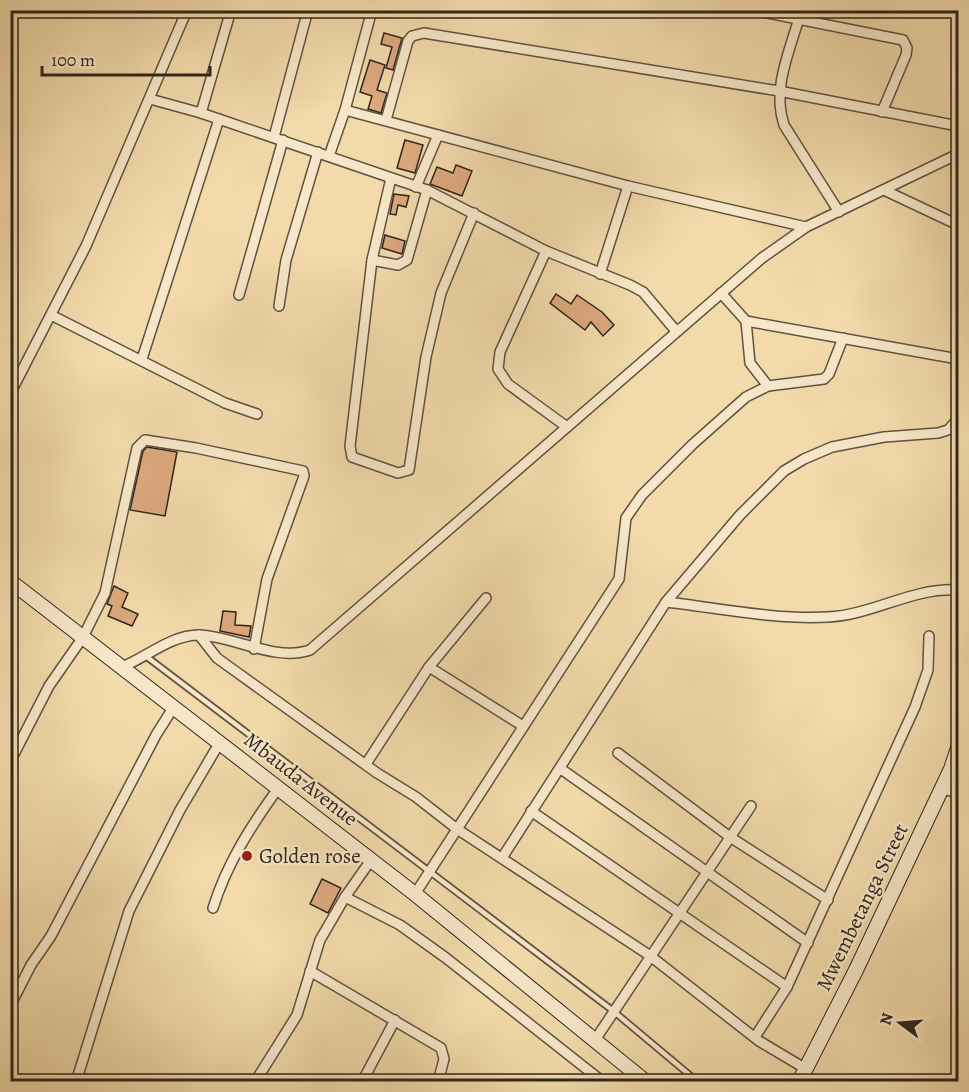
<svg xmlns="http://www.w3.org/2000/svg" width="969" height="1092" font-family="Alegreya,serif">
<style>
.building{fill:#dca87d;stroke:#30251d;stroke-width:1.5}
.lines{fill:none;stroke-linecap:round;stroke-linejoin:round}
.lane-casing{stroke:#605240;stroke-width:8}
.street-casing{stroke:#605240;stroke-width:12}
.secondary-casing{stroke:#30251d;stroke-width:16}
.lane{stroke:#f7e7c8;stroke-width:4.5}
.street{stroke:#f7e7c8;stroke-width:9}
.secondary{stroke:#f7e7c8;stroke-width:14}
.poi-dot{fill:#8f2418;stroke:#f7e7c8;stroke-width:2}
.labels{text-anchor:middle;dominant-baseline:central;stroke-width:4.5;stroke-linejoin:round;paint-order:stroke}
.street-label{font-size:21px;fill:#30251d;stroke:#f7e7c8}
.poi-label{font-size:21px;fill:#30251d;stroke:#f7e7c8;text-anchor:start}
</style>
<rect width="100%" height="100%" fill="#f2daaa"/>
<filter id="stains"><feTurbulence type="fractalNoise" baseFrequency=".00333" numOctaves="4"/><feColorMatrix values="0 0 0 0 .2 0 0 0 0 .09 0 0 0 0 .02 0 0 0 .5 -.17"/></filter>
<radialGradient id="worn" r=".72"><stop offset=".6" stop-color="#630" stop-opacity="0"/><stop offset="1" stop-color="#630" stop-opacity=".3"/></radialGradient>
<g class="building">
<polygon points="384,33 402,38 393,70 386,68 392,47 381,44"/>
<polygon points="370,60 385,65 377,90 387,93 381,113 368,109 372,96 360,92"/>
<polygon points="405,140 423,145 415,173 397,168"/>
<polygon points="456,165 472,171 462,196 430,184 437,167 453,173"/>
<polygon points="394,194 409,196 406,207 398,205 396,215 390,214"/>
<polygon points="385,235 405,241 402,254 382,248"/>
<polygon points="556,294 571,304 577,295 602,312 614,325 603,336 591,322 585,330 550,303"/>
<polygon points="147,447 177,452 165,516 130,510 143,451"/>
<polygon points="114,586 128,593 122,607 138,614 132,626 108,616 112,606 107,604"/>
<polygon points="223,611 236,612 235,625 251,626 249,637 220,631"/>
<polygon points="322,879 341,888 328,913 310,904"/>
</g>
<g class="lines">
<g class="lane-casing">
<polyline id="lane" points="147,657 612,1010 698,1082"/>
</g>
<g class="street-casing">
<g id="street">
<polyline points="752,10 903,40 907,48 906,55 882,112"/>
<path d="M799 18C789 53 772 89 784 125L839 212"/>
<polyline points="150,99 201,113 427,190 546,251 630,285 643,292 676,331"/>
<polyline points="345,110 628,186 806,227"/>
<polyline points="201,113 231,10"/>
<polyline points="386,120 408,41 412,36 424,33 779,91 958,126"/>
<polyline points="274,137 308,10"/>
<polyline points="329,156 345,110 372,10"/>
<polyline points="391,178 372,260 350,446 352,457 398,473 409,470 426,357 441,293 474,213"/>
<polyline points="416,187 438,135"/>
<polyline points="886,191 958,225"/>
<polyline points="546,251 500,352 498,369 508,384 567,427"/>
<polyline points="372,260 398,265 407,260 427,190"/>
<polyline points="600,274 628,186"/>
<polyline points="721,293 746,321 958,359"/>
<polyline points="239,295 283,140"/>
<polyline points="279,306 286,260 318,152"/>
<polyline points="51,315 225,403 257,414"/>
<polyline points="746,321 750,363 768,386"/>
<polyline points="142,359 219,119"/>
<polyline points="10,394 86,246 187,10"/>
<path d="M666 602C719 608 775 620 828 617 873 615 913 587 958 590"/>
<polyline points="199,635 217,658 377,773 416,797 457,829 649,955 759,1041 806,1069"/>
<path d="M122 667C147 657 171 635 199 635 234 636 275 662 310 650L762 258 806 227 958 154"/>
<polyline points="429,667 523,726"/>
<polyline points="618,753 730,837 828,900"/>
<polyline points="10,762 49,686 83,637 105,593 137,448 145,440 196,448 303,471 304,476 267,579 254,649"/>
<polyline points="366,764 429,667 486,598"/>
<polyline points="561,769 808,943"/>
<polyline points="942,789 958,793"/>
<polyline points="531,811 787,987"/>
<polyline points="502,858 666,602 740,515 784,471 804,459 832,447 884,437 938,433 948,430 958,419"/>
<polyline points="415,894 619,579 626,518 642,495 693,444 746,397 768,386 824,379 829,374 843,338"/>
<polyline points="345,897 400,925 446,958 603,1082"/>
<path d="M213 908C227 863 251 826 279 787"/>
<polyline points="310,971 441,1048 444,1059 438,1082"/>
<polyline points="10,1006 31,965 51,936 156,735 173,708"/>
<polyline points="755,1037 787,987 915,707 928,670 929,636"/>
<polyline points="595,1040 751,806"/>
<polyline points="76,1082 129,911 180,810 220,742"/>
<polyline points="255,1082 297,1015 320,940 345,897 371,860"/>
<polyline points="362,1082 395,1020"/>
</g>
</g>
<g class="secondary-casing">
<g id="secondary">
<polyline points="10,581 415,894 646,1082"/>
<polyline points="799,1082 856,970 951,769 958,748"/>
</g>
</g>
<use href="#lane" class="lane"/>
<use href="#street" class="street"/>
<use href="#secondary" class="secondary"/>
</g>
<circle class="poi-dot" cx="247" cy="856" r="6"/>
<g class="labels">
<g class="street-label">
<text transform="translate(301 779) rotate(38)">Mbauda Avenue</text>
<text transform="translate(862 907) rotate(-64)">Mwembetanga Street</text>
</g>
<g class="poi-label">
<text x="259" y="856">Golden rose</text>
</g>
</g>
<rect width="969" height="1092" fill="none" stroke="#f2daaa" stroke-width="36"/>
<rect x="12" y="12" width="945" height="1068" fill="none" stroke="#30251d" stroke-width="3"/>
<rect x="18" y="18" width="933" height="1056" fill="none" stroke="#30251d" stroke-width="1.5"/>
<g transform="translate(900 1023) rotate(286)" stroke="#f7e7c8" stroke-width="4.5" paint-order="stroke">
<path d="M0-4.5L10 22L0 15L-10 22Z" fill="#30251d"/>
<text y="-9" font-size="16" font-weight="bold" text-anchor="middle" fill="#30251d">N</text>
</g>
<path d="M42 66v9h168v-9" fill="none" stroke="#30251d" stroke-width="3"/>
<text x="51" y="66" font-size="18" fill="#30251d" stroke="#f7e7c8" stroke-width="4.5" paint-order="stroke">100 m</text>
<rect width="100%" height="100%" filter="url(#stains)"/>
<rect width="100%" height="100%" fill="url(#worn)"/>
</svg>
